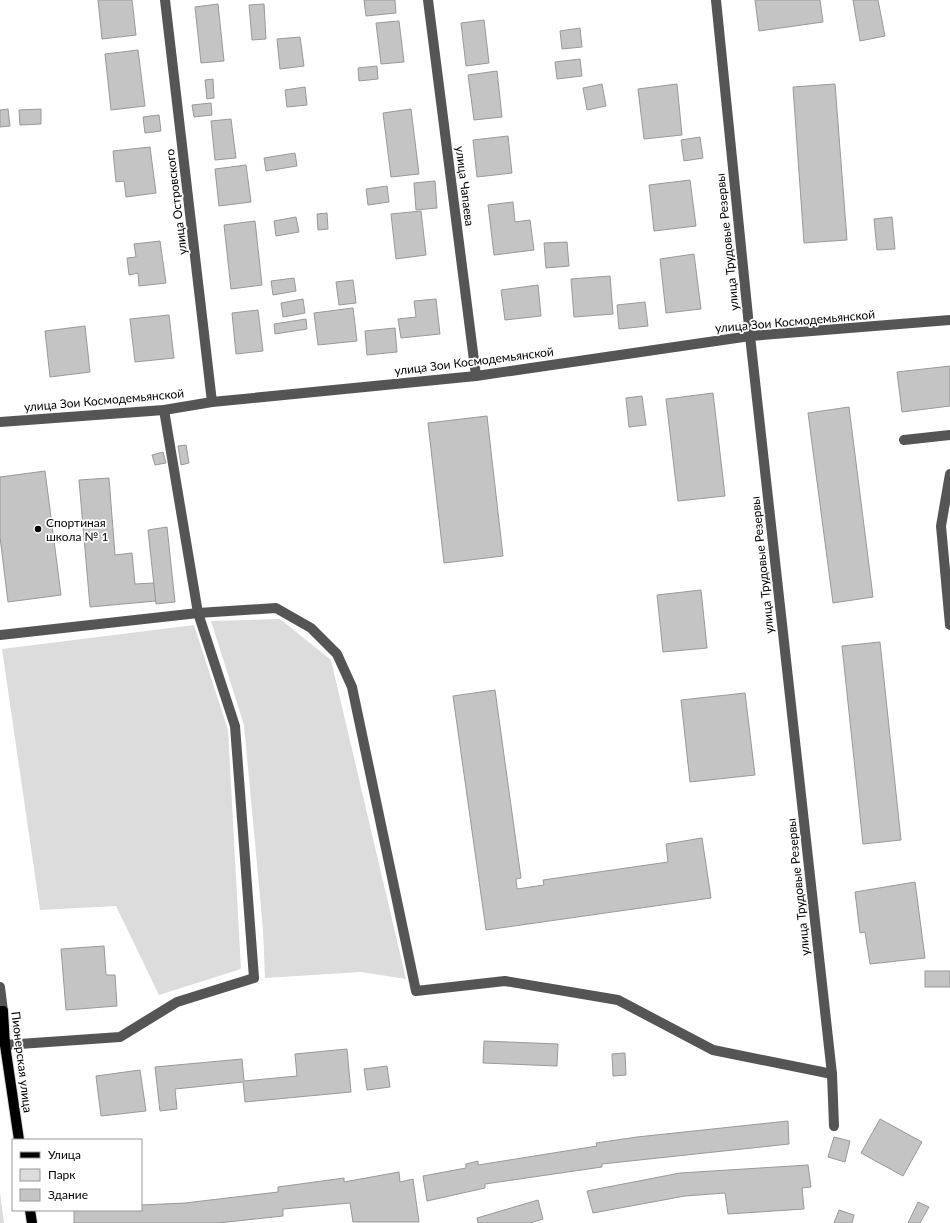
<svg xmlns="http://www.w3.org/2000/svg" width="950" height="1223" font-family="Lato,sans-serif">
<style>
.green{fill:#dcdcdc}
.building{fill:#c4c4c4;stroke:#999}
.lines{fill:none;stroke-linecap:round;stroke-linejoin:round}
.major-casing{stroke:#dbdbdb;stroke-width:12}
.minor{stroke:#555;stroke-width:10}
.major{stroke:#000;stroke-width:10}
.poi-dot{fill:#000;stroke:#fff;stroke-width:1.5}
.labels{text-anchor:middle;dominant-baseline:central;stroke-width:3.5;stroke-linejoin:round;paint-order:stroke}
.street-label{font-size:12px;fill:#000;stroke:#fff}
.poi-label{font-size:12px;fill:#000;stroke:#fff;text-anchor:start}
</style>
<rect width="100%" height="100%" fill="#fff"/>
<g class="green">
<polygon points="280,619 331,660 406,979 361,972 265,978 263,929 244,725 211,621"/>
<polygon points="194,625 228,730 241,969 159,995 116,906 40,910 2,649"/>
<polygon points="0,1192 4,1223 0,1223"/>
</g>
<g class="building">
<polygon points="98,0 132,0 136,35 102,39"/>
<polygon points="364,0 395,0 396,13 366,16"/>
<polygon points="755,0 820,0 823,22 759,31"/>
<polygon points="853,0 878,0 885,36 860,41"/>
<polygon points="218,4 224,61 201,63 195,7"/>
<polygon points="264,4 266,39 252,40 249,5"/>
<polygon points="484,20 489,63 466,66 461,23"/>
<polygon points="399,21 404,62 381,64 376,23"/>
<polygon points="580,28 582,47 562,49 560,31"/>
<polygon points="300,37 304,66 280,69 277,39"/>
<polygon points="138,50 145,106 111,110 105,54"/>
<polygon points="580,59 582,76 557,79 555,62"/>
<polygon points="377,66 378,79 359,81 358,68"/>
<polygon points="497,71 502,117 474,120 468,75"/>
<polygon points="213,79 214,98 207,99 205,80"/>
<polygon points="602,84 606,106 587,110 583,88"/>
<polygon points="677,84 682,135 644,139 638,89"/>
<polygon points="835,84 847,240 804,243 793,87"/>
<polygon points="305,87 307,105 287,107 285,90"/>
<polygon points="211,103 212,115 194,117 192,105"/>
<polygon points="8,109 10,126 0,127 0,110"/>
<polygon points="41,109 41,124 20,125 19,110"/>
<polygon points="411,109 419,174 391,177 383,113"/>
<polygon points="159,115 161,131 145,133 143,117"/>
<polygon points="231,119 236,158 215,160 211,121"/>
<polygon points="508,136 512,173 477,177 473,140"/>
<polygon points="700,137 703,158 684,161 681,140"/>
<polygon points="150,147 156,193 126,197 124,181 116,182 113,151"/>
<polygon points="295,153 297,166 266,171 264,158"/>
<polygon points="246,165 251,202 219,206 215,169"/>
<polygon points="690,180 696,226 654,231 649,185"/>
<polygon points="435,181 437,208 416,210 414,183"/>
<polygon points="387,186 389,202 368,205 366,189"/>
<polygon points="513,202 515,222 530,220 534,250 494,255 488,205"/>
<polygon points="421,211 426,255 396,259 391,214"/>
<polygon points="327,213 328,229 318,230 317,214"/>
<polygon points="296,217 299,232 276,236 274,221"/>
<polygon points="892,217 895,249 877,250 874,219"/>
<polygon points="255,221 262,285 231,289 224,225"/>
<polygon points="160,241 166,283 139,286 138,273 129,275 127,258 136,257 134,244"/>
<polygon points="567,242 569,266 546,268 544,243"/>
<polygon points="694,254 701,309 666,313 660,259"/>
<polygon points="610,276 613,314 574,317 571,279"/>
<polygon points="294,278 296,291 273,295 271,281"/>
<polygon points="353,280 356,303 339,305 336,282"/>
<polygon points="538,285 541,316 505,320 501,290"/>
<polygon points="303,299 305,313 283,317 281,303"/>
<polygon points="436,299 440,334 401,338 398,319 416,317 414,301"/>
<polygon points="645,302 648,326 619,329 617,305"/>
<polygon points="353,308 357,341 318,345 314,313"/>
<polygon points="258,310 263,351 236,354 232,313"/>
<polygon points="169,315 174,358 135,362 130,319"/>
<polygon points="306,319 307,329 275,334 274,324"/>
<polygon points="85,326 90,372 50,377 45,331"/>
<polygon points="395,328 397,352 367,355 365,331"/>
<polygon points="950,366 950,406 902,412 897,372"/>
<polygon points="713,393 725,496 678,501 666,399"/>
<polygon points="642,396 646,425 629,427 626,398"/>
<polygon points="849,407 873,597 833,603 808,413"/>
<polygon points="487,416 503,556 444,563 428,423"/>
<polygon points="186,445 189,463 181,465 178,446"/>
<polygon points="163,452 166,463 155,465 152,455"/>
<polygon points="45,471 61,595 8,602 0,537 0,477"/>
<polygon points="109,478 115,555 132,553 135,584 154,583 156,601 90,607 79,480"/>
<polygon points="167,527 175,602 156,604 148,530"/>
<polygon points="701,590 707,648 663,652 657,595"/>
<polygon points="880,642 901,840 863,844 842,646"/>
<polygon points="495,690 521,878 516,879 517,889 544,885 543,880 668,862 666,844 702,838 711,898 486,930 453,696"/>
<polygon points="745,693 755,775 690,782 681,700"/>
<polygon points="915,882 925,958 870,964 865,932 860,933 855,892"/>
<polygon points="104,946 106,975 115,975 117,1006 66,1010 61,949"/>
<rect x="925" y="971" width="25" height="16"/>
<polygon points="484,1041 558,1044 557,1066 483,1063"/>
<polygon points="347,1049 351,1092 245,1102 243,1082 175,1089 177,1109 160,1111 155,1067 242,1059 244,1081 297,1076 295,1054"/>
<polygon points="625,1053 626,1075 613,1076 612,1054"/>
<polygon points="387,1066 390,1087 367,1090 364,1069"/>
<polygon points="140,1070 146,1111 101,1116 96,1076"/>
<polygon points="880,1119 922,1142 903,1176 861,1153"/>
<polygon points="788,1121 789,1144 602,1164 602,1167 485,1184 485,1188 427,1201 423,1176 466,1168 466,1164 478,1161 478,1165 597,1146 596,1143 637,1137"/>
<polygon points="834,1137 850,1141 845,1162 828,1157"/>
<polygon points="808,1165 811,1187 802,1188 804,1209 728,1214 725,1193 685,1196 593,1213 587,1191 680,1173"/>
<polygon points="399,1172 400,1182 413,1179 419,1222 353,1222 350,1203 283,1209 283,1216 218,1223 74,1223 74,1210 141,1210 141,1205 185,1203 278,1192 278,1187 344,1178 344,1182"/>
<polygon points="538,1200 543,1219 530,1223 478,1223 477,1218"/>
<polygon points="918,1202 929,1207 920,1223 908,1223"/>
<polygon points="839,1210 854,1215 852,1223 834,1223"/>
</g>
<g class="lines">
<g class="major-casing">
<g id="major">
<polyline points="0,1011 3,1011 5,1045 19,1140"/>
<polyline points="30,1210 32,1223"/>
</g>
</g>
<g class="minor">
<polyline points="165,0 212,402"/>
<polyline points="428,0 476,376"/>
<polyline points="716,0 750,336 832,1074 834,1126"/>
<polyline points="0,422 164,410 212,402 476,376 750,336 950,320"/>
<polyline points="904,440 950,435"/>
<polyline points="950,474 941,526 950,625"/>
<polyline points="0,635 198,613 276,608 311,628 337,654 352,687 416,991 505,981 618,1000 713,1050 832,1074"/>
<polyline points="0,987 3,1011"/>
<polyline points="5,1045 120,1037 177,1002 254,978 235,726 198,613 164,410"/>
</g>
<use href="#major" class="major"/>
</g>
<circle class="poi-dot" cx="38" cy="529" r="4"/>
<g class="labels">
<g class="street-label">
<text transform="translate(465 186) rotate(83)">улица Чапаева</text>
<text transform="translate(176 202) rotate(-97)">улица Островского</text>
<text transform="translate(727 242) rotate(-96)">улица Трудовые Резервы</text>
<text transform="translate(795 321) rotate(-5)">улица Зои Космодемьянской</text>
<text transform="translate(474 361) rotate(-7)">улица Зои Космодемьянской</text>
<text transform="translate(104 400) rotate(-5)">улица Зои Космодемьянской</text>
<text transform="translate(762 565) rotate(-96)">улица Трудовые Резервы</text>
<text transform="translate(798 887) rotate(-96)">улица Трудовые Резервы</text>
<text transform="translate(22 1062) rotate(83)">Пионерская улица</text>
</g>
<g class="poi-label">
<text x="46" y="522">Спортиная<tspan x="46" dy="14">школа № 1</tspan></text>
</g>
</g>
<rect x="12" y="1139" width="130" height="72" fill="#ffffff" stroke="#999999"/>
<rect x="20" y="1152" width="20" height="6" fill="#000000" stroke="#999999"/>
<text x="48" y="1159" font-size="12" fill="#000000">Улица</text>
<rect x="20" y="1169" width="20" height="12" fill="#dcdcdc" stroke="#999999"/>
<text x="48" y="1179" font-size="12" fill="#000000">Парк</text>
<rect x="20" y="1189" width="20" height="12" fill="#c4c4c4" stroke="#999999"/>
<text x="48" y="1199" font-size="12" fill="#000000">Здание</text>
</svg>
